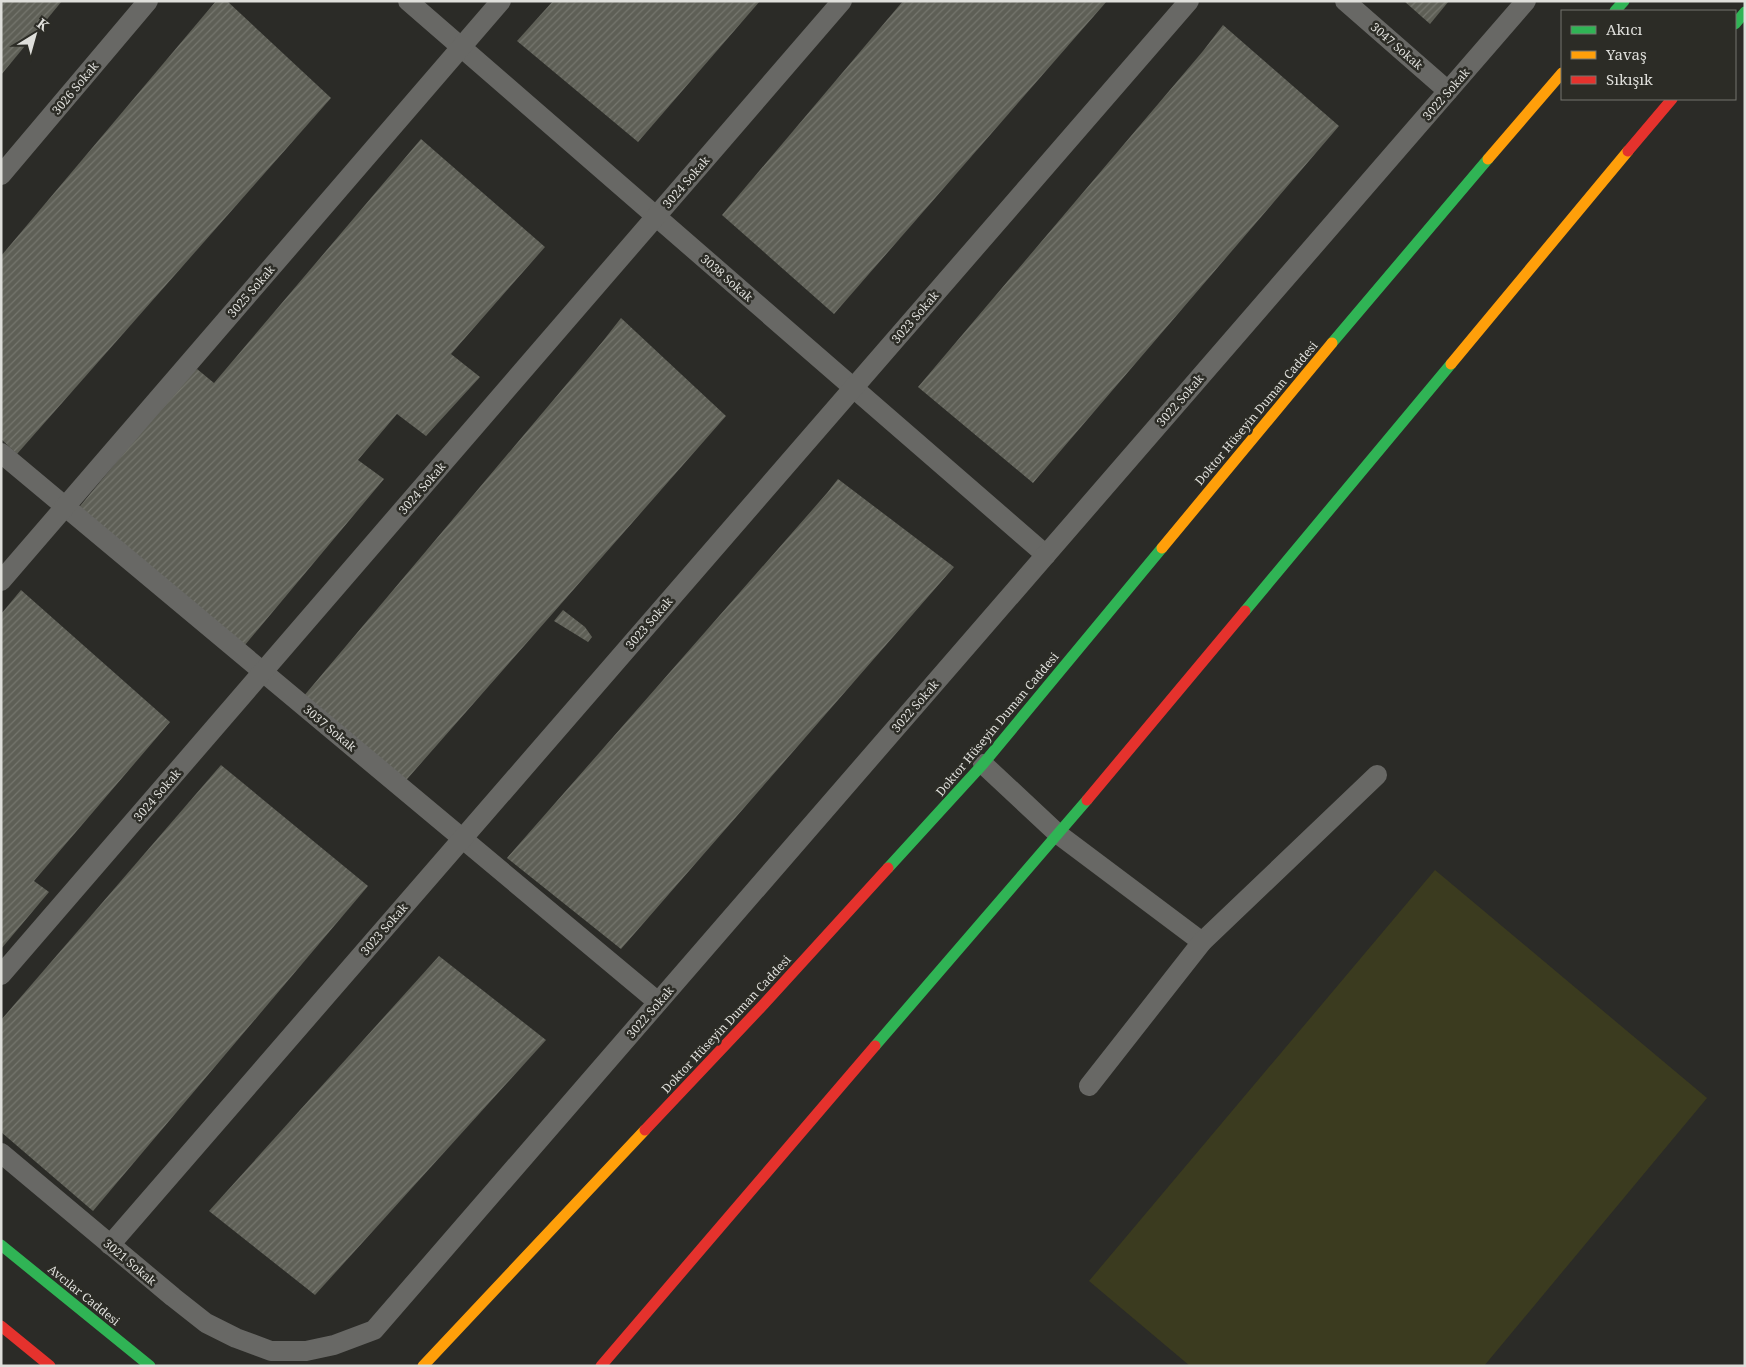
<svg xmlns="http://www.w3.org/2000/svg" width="1746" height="1367" font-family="'Noto Serif',serif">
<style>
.garden{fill:#3b3b1f}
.building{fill:url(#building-hatch)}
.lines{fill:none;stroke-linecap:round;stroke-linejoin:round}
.lane{stroke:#686865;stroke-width:20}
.fast{stroke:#30b455;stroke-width:11}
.slow{stroke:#ff9f0a;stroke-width:11}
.jam{stroke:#e5322d;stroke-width:11}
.labels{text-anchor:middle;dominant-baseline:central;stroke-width:5;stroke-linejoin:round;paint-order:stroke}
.street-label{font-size:12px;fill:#dfdfdb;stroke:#2c2c26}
</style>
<defs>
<pattern id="building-hatch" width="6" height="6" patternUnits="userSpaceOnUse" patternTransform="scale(1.25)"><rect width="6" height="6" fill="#5e5f56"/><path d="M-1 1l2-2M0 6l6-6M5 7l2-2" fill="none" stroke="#75766e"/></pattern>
</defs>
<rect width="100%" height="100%" fill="#2b2b27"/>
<polygon class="garden" points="1435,870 1707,1098 1484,1366 1190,1366 1089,1281"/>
<g class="building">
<polygon points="1,1 62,1 1,75"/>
<polygon points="216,1 227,1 331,98 17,454 1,439 1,256"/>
<polygon points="553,1 760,1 638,142 517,41"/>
<polygon points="903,1 1107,1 834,314 722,215"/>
<polygon points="1404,1 1449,1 1430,24"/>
<polygon points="1223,25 1339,126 1033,483 918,387 1203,51"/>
<polygon points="421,139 545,247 451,354 480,377 426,436 397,414 358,460 384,479 245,645 76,511 187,376 197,369 214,383"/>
<polygon points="621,318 726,416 401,786 303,697 603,341"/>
<polygon points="838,479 954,567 621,949 507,858 827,493"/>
<polygon points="21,590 170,722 34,881 49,892 1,949 1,614"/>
<polygon points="563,610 585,627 592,637 588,642 554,621"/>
<polygon points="221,765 368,886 93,1211 1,1132 1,1020"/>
<polygon points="439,956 546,1040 315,1295 209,1211"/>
</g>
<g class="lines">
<g class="lane">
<polyline points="408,1 1046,555"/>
<polyline points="1345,1 1448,91"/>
<polyline points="1,175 148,1"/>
<polyline points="1,453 658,1002"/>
<polyline points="1,581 501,1"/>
<polyline points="983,764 1058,834 1202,942"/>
<polyline points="1,975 842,1"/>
<polyline points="1089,1086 1202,942 1377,775"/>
<polyline points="1,1153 173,1297 206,1323 236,1338 271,1351 306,1351 334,1345 374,1330 1526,1"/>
<polyline points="110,1245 1189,1"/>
</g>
<g class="fast">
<polyline points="1615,11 1624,1"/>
<polyline points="1735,24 1745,12"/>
<polyline points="1332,343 1488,159"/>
<polyline points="1245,611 1451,364"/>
<polyline points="888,868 983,764 1162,548"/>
<polyline points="875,1046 1087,800"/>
<polyline points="1,1245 150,1366"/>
</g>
<g class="slow">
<polyline points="1488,159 1562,73"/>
<polyline points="1451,364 1628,151"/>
<polyline points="1162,548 1332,343"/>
<polyline points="423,1366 645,1130"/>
</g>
<g class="jam">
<polyline points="1628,151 1672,99"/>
<polyline points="1087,800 1245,611"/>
<polyline points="645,1130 764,1004 888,868"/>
<polyline points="1,1326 50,1366"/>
<polyline points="601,1366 875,1046"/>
</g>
</g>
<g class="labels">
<g class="street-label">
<text transform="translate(1397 46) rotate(41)">3047 Sokak</text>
<text transform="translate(75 88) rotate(-50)">3026 Sokak</text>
<text transform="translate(1446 94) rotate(-49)">3022 Sokak</text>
<text transform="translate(686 182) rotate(-49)">3024 Sokak</text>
<text transform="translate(727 278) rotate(41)">3038 Sokak</text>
<text transform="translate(251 291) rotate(-49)">3025 Sokak</text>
<text transform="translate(915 317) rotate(-49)">3023 Sokak</text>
<text transform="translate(1180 400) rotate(-49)">3022 Sokak</text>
<text transform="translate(1256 413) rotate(-50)">Doktor Hüseyin Duman Caddesi</text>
<text transform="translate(422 488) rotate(-49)">3024 Sokak</text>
<text transform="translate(649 623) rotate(-49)">3023 Sokak</text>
<text transform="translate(915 706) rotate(-49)">3022 Sokak</text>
<text transform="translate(997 724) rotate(-50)">Doktor Hüseyin Duman Caddesi</text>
<text transform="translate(330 728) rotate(40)">3037 Sokak</text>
<text transform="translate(157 795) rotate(-49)">3024 Sokak</text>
<text transform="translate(384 929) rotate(-49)">3023 Sokak</text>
<text transform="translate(650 1012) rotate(-49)">3022 Sokak</text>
<text transform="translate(726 1024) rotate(-47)">Doktor Hüseyin Duman Caddesi</text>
<text transform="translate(130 1262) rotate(40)">3021 Sokak</text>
<text transform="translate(84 1295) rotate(39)">Avcılar Caddesi</text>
</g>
</g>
<rect width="1746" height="1367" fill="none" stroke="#dfdfdb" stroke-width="5"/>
<rect x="1561" y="10" width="175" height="90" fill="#2c2c26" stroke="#74746e"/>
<rect x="1571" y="26" width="25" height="8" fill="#30b455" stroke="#74746e"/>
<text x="1606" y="35" font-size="15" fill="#dfdfdb">Akıcı</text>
<rect x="1571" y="51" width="25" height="8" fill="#ff9f0a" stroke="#74746e"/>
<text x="1606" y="60" font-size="15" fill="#dfdfdb">Yavaş</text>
<rect x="1571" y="76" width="25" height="8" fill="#e5322d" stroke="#74746e"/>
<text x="1606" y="85" font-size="15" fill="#dfdfdb">Sıkışık</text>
<g transform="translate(35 35) rotate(37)" stroke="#2c2c26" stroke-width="4" paint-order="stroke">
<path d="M0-4L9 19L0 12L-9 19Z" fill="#dfdfdb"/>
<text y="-8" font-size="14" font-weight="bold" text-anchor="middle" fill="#dfdfdb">K</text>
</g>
</svg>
